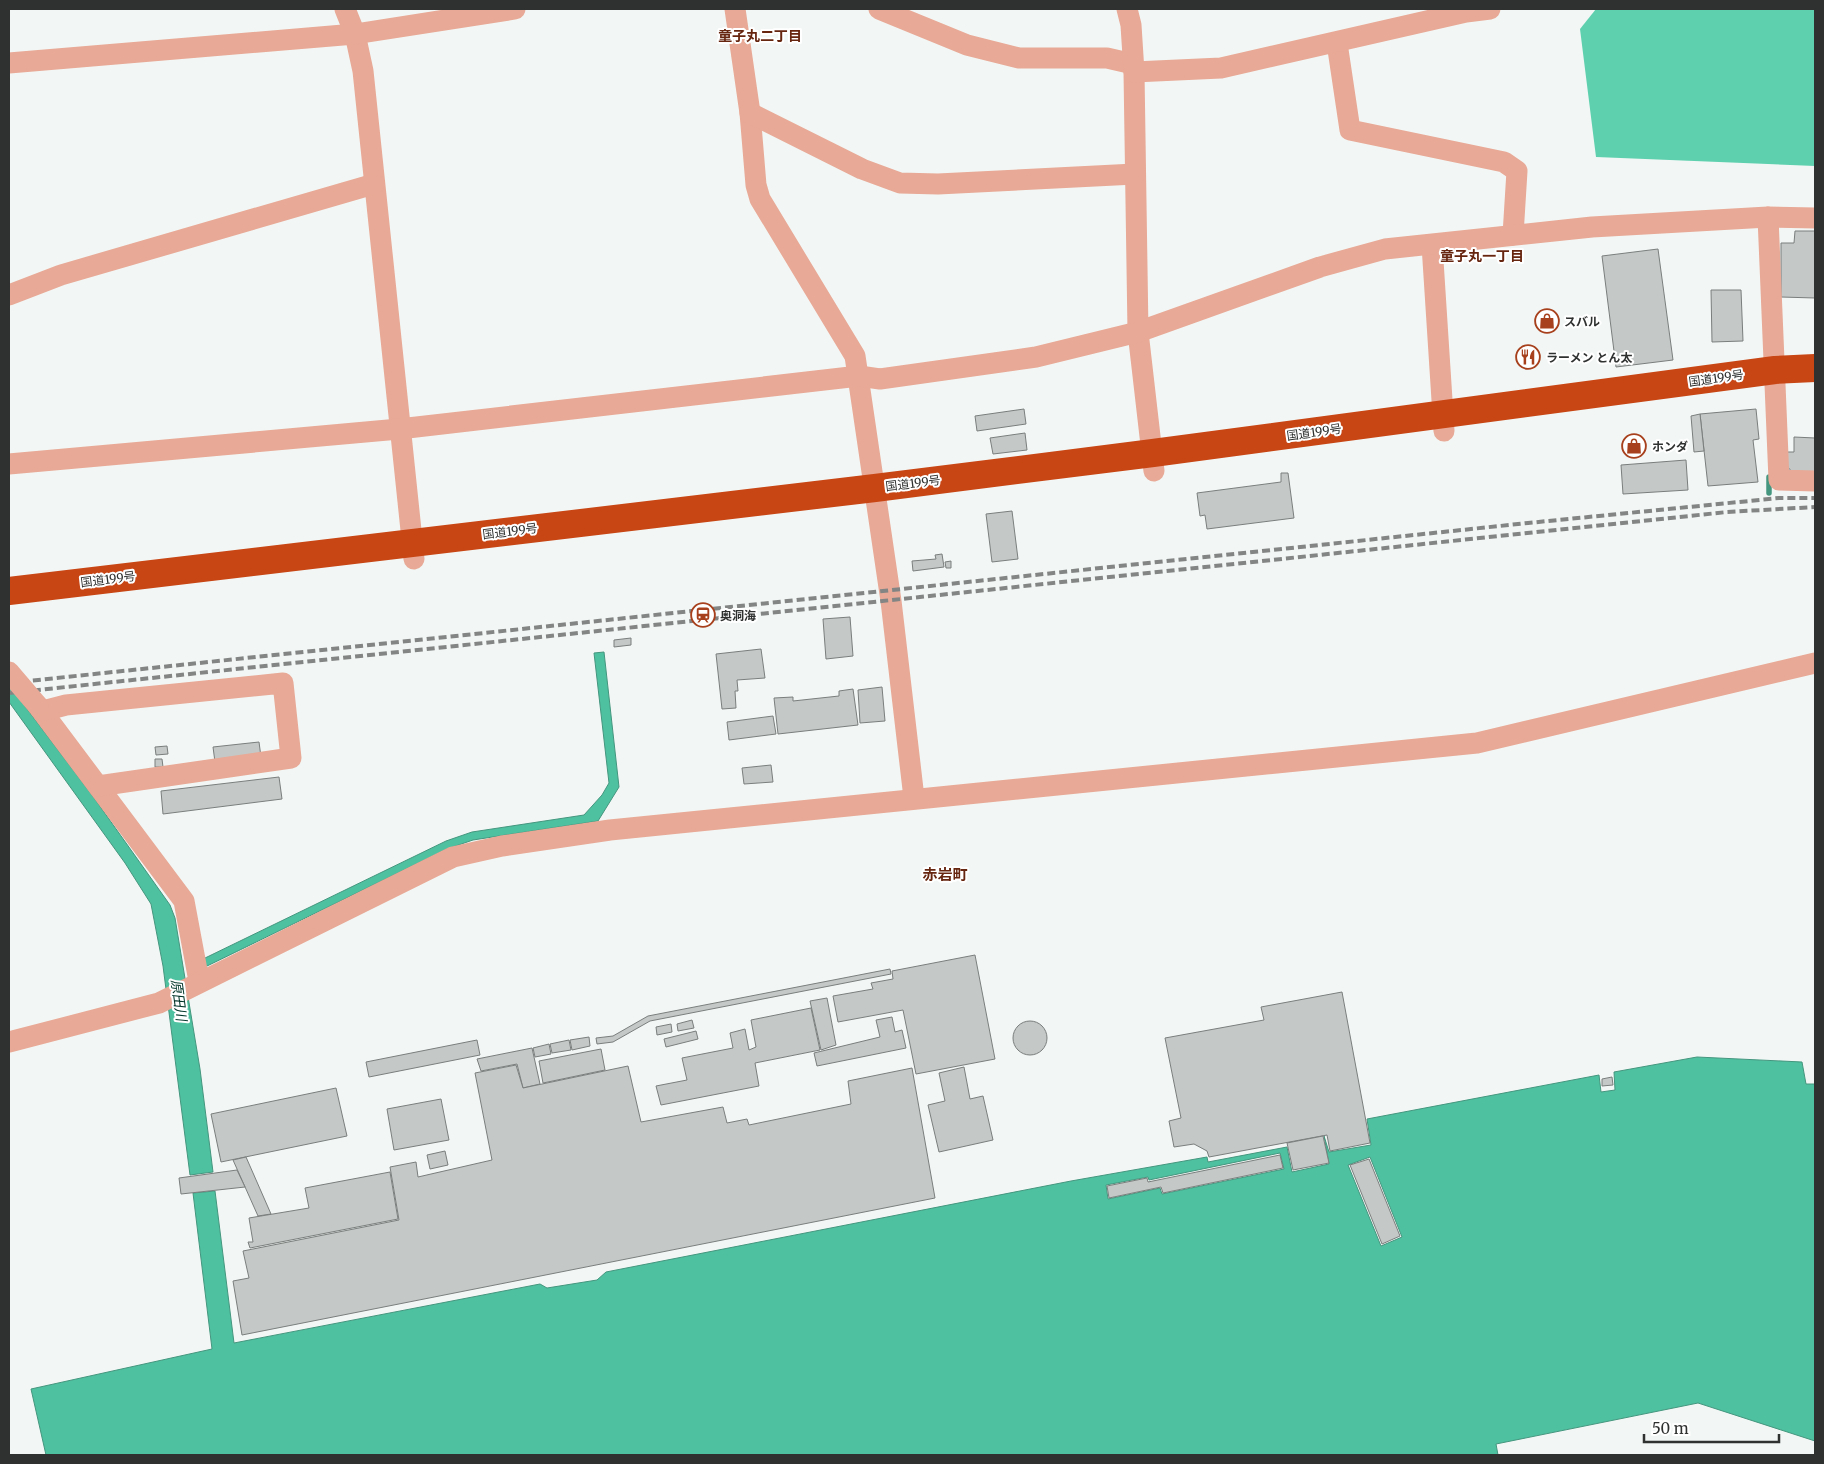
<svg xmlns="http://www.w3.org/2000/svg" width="1824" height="1464" font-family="Merriweather,'Noto Sans JP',serif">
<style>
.forest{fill:#5fd0ae}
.water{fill:#4ec1a0;stroke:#45967e;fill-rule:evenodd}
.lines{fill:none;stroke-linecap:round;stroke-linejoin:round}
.stream{stroke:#45967e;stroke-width:5.5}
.building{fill:#c4c9c7;stroke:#7a7f7d}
.minor{stroke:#e8a996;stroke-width:21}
.highway{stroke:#c84514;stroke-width:28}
.rail{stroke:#838584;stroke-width:4;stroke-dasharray:8 4;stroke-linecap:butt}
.minor-bridge{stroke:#e8a996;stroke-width:21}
.labels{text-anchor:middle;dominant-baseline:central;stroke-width:4;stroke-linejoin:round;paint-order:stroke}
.poi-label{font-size:12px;font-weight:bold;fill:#2f3030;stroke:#fff;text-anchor:start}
.street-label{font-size:12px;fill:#2f3030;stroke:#fff}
.neighbourhood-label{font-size:14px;font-weight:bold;fill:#66250f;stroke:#fff}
.water-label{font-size:14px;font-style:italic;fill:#003528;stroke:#fff}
.quarter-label{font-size:15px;font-weight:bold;fill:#66250f;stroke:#fff}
</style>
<rect width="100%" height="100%" fill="#f2f7f5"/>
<polygon class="forest" points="1596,9 1815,9 1815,166 1596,157 1580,29"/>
<g class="water">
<polygon points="604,652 619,787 598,821 473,840 447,849 205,967 203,959 446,841 472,832 584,815 602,795 609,783 594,653"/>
<polygon points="9,685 92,795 170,905 175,918 200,1069 213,1172 190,1175 163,966 151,904 125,863 9,702"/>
<path d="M1697 1057 1802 1062 1806 1084H1815V1441L1698 1403 1496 1444 1498 1455H46L31 1389 212 1349 193 1193 215 1191 234 1343 540 1284 547 1288 597 1280 606 1272 1071 1181 1207 1157 1208 1162 1287 1147 1292 1172 1329 1164 1324 1136 1329 1152 1371 1145 1367 1119 1599 1075 1601 1092 1615 1090 1614 1072ZM1280 1153 1284 1169 1162 1194 1160 1188 1108 1199 1106 1185 1148 1177 1149 1180ZM1370 1157 1402 1237 1381 1246 1348 1165Z"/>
</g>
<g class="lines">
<polyline class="stream" points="1769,477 1769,493"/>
</g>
<g class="building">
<polygon points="1795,231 1815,231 1815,298 1781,297 1781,243 1794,243"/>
<polygon points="1658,249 1673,360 1616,367 1602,256"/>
<polygon points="1711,290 1741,290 1743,341 1712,342"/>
<polygon points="1024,409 1026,424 977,431 975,416"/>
<polygon points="1756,409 1759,439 1753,440 1758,482 1708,486 1700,414"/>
<polygon points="1700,414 1704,451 1694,452 1691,416"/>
<polygon points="1025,433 1027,450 993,454 990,438"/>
<polygon points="1794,437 1815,438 1815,473 1793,473 1786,465 1786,452 1794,452"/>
<polygon points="1686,460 1688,490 1623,494 1621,465"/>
<polygon points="1281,473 1288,473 1294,518 1207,529 1205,515 1200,516 1197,493 1281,482"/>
<polygon points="1012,511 1018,559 992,562 986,514"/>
<polygon points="942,554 944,567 913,571 912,561 936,559 935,555"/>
<polygon points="951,561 951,568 946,568 945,562"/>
<polygon points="850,617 853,656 826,659 823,619"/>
<polygon points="631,638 631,645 614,647 614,640"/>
<polygon points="761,649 765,678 737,680 738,691 735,691 736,708 722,709 716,654"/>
<polygon points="882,687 885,721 860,723 858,690"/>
<polygon points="853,689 858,725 778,734 774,698 793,697 793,701 839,696 839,691"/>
<polygon points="773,716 776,734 729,740 727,722"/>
<polygon points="259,742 261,757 215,762 213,747"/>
<polygon points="167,746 168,754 156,755 155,747"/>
<polygon points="155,759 162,759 163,767 155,767"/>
<polygon points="771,765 773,782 744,784 742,768"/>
<polygon points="279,777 282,799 163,814 161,791"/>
<polygon points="975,955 995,1059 916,1074 903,1010 838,1022 833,996 873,989 871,983 893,979 892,971"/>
<polygon points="890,969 891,974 650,1021 613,1042 597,1044 596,1038 613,1036 648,1016"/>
<polygon points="1342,992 1370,1143 1330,1151 1327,1135 1209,1157 1207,1151 1194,1144 1174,1147 1169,1121 1181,1118 1165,1038 1264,1020 1261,1007"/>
<polygon points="827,998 836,1045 821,1050 810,1001"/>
<polygon points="811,1008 820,1050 755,1063 759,1086 661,1105 656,1086 687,1080 682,1058 733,1048 730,1033 745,1029 749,1050 756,1047 751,1020"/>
<polygon points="892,1017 895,1032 902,1030 906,1048 817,1066 814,1053 880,1037 876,1020"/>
<polygon points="692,1020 694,1028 678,1031 677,1024"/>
<circle cx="1030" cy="1038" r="17"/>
<polygon points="671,1024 672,1032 657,1035 656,1027"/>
<polygon points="696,1031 698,1039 666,1047 664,1039"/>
<polygon points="589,1037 590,1046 572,1050 570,1040"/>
<polygon points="477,1040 480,1055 369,1077 366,1062"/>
<polygon points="569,1040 571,1050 552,1053 550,1044"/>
<polygon points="549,1044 551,1054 535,1057 533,1048"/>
<polygon points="532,1048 540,1084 523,1088 517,1064 481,1071 477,1059"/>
<polygon points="601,1049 605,1070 543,1083 539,1061"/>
<polygon points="516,1065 523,1088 628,1066 641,1122 723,1107 727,1123 747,1119 749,1125 851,1104 848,1081 912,1068 935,1198 242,1335 233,1281 249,1278 243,1251 399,1220 390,1167 416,1162 418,1177 492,1160 475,1073"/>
<polygon points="964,1067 970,1099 983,1096 993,1140 939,1152 928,1105 945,1101 939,1073"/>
<polygon points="1612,1077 1613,1085 1602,1086 1602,1079"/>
<polygon points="336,1088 347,1136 221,1162 211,1114"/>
<polygon points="441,1099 449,1140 394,1150 387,1109"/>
<polygon points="1323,1136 1329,1163 1293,1170 1287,1143"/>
<polygon points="445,1151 448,1165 430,1169 427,1155"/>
<polygon points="1280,1155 1283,1168 1163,1193 1161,1187 1109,1198 1107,1186 1147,1178 1148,1182"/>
<polygon points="246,1157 271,1214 258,1216 233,1160"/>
<polygon points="1369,1159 1400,1236 1382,1244 1350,1165"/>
<polygon points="237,1170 245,1187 181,1194 179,1178"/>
<polygon points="390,1172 398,1219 250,1248 248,1242 253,1242 249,1218 309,1208 305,1188"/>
</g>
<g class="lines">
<g class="minor">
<polyline points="345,9 355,34 363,71 414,559"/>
<polyline points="735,9 750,113 756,185 760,199 855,356 891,601 914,798"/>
<polyline points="879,9 967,45 1019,58 1107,58 1133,64"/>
<polyline points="1127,9 1131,25 1134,72 1138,332 1154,471"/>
<polyline points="1337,43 1350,130 1504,162 1517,171 1513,235"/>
<polyline points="9,63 355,34 515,9"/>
<polyline points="1134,72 1221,68 1466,12 1490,9"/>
<polyline points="750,113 862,169 900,183 938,184 1135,174"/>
<polyline points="1768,217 1779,480 1815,481"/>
<polyline points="1432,245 1444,431"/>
<polyline points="9,295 61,275 374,184"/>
<polyline points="9,464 399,429 859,376 880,379 1036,357 1138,332 1320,267 1385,249 1592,227 1768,217 1815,218"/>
<polyline points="38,706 184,901 199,981"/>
<polyline points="43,711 66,705 283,683 291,758 98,786"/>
<polyline points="9,1042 159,1003 453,857 502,846 610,830 1477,743 1815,663"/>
</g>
<polyline class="highway" points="9,591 875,488 1153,453 1775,370 1815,368"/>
<g class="rail">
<polyline points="9,683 1528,523 1779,498 1815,498"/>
<polyline points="9,693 1727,512 1815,507"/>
</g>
<polyline class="minor-bridge" points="9,672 38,706"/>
</g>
<defs>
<g id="shop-ring" transform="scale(1.25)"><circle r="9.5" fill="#fff" stroke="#a7401d" stroke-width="1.5"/><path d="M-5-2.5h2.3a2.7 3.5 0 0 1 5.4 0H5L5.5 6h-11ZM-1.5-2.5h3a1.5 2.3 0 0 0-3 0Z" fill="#a7401d"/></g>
<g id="restaurant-ring" transform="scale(1.25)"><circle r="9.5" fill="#fff" stroke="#a7401d" stroke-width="1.5"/><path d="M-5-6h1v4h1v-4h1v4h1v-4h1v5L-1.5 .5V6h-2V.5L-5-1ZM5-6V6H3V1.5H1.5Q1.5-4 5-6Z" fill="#a7401d"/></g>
<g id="station-ring" transform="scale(1.25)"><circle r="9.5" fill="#fff" stroke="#a7401d" stroke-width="1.5"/><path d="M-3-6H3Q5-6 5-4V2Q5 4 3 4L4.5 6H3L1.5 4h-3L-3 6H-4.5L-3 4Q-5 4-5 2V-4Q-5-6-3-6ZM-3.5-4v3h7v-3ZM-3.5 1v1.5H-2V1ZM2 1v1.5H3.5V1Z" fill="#a7401d"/></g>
</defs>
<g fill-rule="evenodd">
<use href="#shop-ring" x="1547" y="321"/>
<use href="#restaurant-ring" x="1528" y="357"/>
<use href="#shop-ring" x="1634" y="446"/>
<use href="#station-ring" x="703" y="615"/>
</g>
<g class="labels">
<g class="poi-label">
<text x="1564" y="321">スバル</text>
<text x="1546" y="357">ラーメン とん太</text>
<text x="1652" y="446">ホンダ</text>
<text x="720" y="615">奥洞海</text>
</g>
<g class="street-label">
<text transform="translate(1716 378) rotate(-8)">国道199号</text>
<text transform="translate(1314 432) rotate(-8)">国道199号</text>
<text transform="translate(913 483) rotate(-7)">国道199号</text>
<text transform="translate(510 531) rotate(-7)">国道199号</text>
<text transform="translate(108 579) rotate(-7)">国道199号</text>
</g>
<g class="neighbourhood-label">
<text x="760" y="36">童子丸二丁目</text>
<text x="1482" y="256">童子丸一丁目</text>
</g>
<g class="water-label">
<text transform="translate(179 1000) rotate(82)">原田川</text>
</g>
<g class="quarter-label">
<text x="945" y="874">赤岩町</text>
</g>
</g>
<rect width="1824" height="1464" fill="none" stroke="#2f3030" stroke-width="20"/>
<path d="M1644 1434v8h135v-8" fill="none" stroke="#2f3030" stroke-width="2.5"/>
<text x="1652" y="1434" font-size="15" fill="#2f3030" stroke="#ffffff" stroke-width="4" paint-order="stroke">50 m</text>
</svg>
